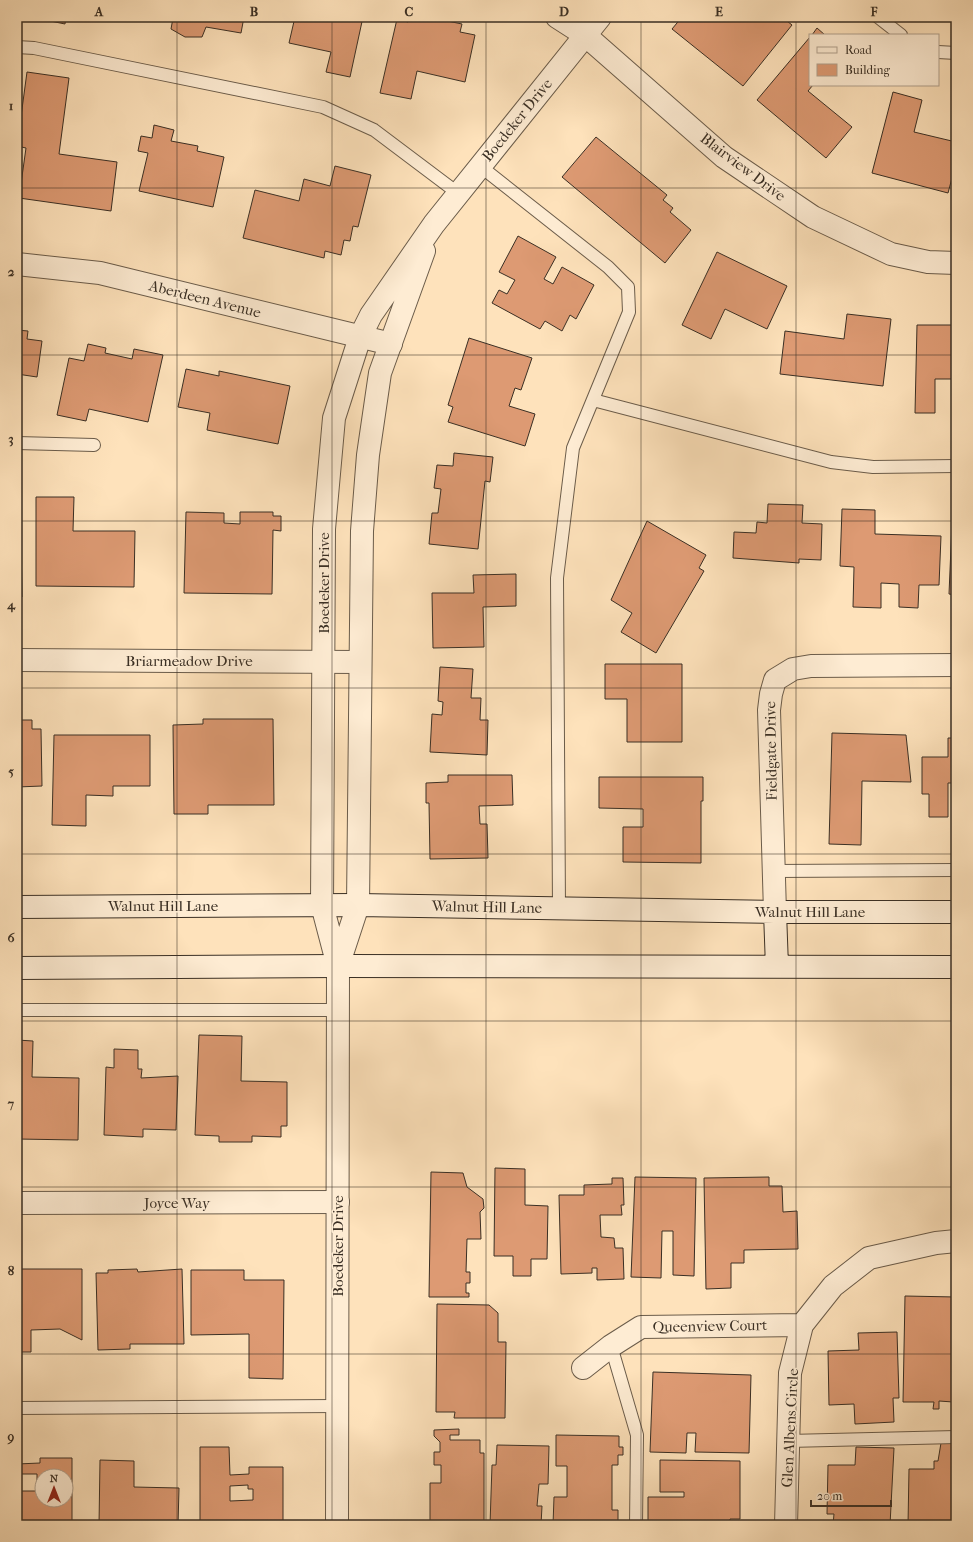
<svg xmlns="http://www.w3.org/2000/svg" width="973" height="1542" viewBox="0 0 973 1542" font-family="'IM FELL French Canon',serif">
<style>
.building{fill:#dd9a73;stroke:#3a2f24;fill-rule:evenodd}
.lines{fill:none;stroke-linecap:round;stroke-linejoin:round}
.service-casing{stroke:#6b5c4a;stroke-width:14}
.minor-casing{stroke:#6b5c4a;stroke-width:24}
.tertiary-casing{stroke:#6b5c4a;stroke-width:24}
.secondary-casing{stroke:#3a2f24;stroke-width:24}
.service{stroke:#feecd3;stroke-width:12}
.minor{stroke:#feecd3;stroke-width:22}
.tertiary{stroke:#feecd3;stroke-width:22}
.secondary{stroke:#feecd3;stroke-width:22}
.grid{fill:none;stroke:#3a2f24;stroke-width:1;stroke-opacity:0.55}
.labels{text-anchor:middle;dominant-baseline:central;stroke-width:3;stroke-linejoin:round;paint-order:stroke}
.street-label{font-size:15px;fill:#3a2f24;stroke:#feecd3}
.neatline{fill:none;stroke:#3a2f24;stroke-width:1.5}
.grid-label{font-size:13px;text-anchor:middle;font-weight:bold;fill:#3a2f24}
</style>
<rect width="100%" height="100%" fill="#fee2bb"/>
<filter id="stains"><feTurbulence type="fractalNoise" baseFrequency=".005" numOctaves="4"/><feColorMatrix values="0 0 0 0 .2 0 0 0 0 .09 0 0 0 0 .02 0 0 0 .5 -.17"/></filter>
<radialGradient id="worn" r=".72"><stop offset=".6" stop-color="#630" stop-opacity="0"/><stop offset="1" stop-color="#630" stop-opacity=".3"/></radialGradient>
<path class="building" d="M31 17H66L65 24Z
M169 17H244L241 33 206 27 202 37H185L171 29 173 18Z
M295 17H363L350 77 326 72 331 52 289 43Z
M409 17H428L462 24 460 32 475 35 465 82 417 71 411 99 380 93 397 19 408 22Z
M682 17H782L792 25 743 86 672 29Z
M817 28 825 35H812Z
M810 37V85H813L808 91 852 127 826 158 757 100Z
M27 72 69 78 59 154 117 162 111 211 19 198 26 148 17 146Z
M893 92 922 100 914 132 956 142V163L948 193 872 173Z
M154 125 174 130 171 141 198 146 197 151 224 157 213 207 139 191 148 153 138 151 141 136 152 138Z
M596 137 667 195 663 200 673 208 670 212 691 230 665 263 562 177Z
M335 166 371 175 358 227 353 226 350 241 344 240 341 255 325 251 324 258 243 238 255 190 299 201 304 179 330 186Z
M518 236 556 257 544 279 553 284 562 267 594 285 576 319 570 315 562 331 545 321 540 329 492 303 499 290 507 294 515 280 499 272Z
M717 252 787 286 767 329 725 309 711 339 682 325Z
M847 314 891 319 883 386 780 374 785 331 844 339Z
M917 325H956V379H935V413H915Z
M17 330 28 331 27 339 42 341 37 377 17 374Z
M469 338 532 358 521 390 515 388 509 406 535 414 525 446 448 422 453 407 448 405Z
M88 344 106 348 105 353 132 359 134 349 163 355 148 422 89 409 86 421 57 415 69 358 84 361Z
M186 369 219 376V371L290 386 278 444 207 430 210 413 178 407Z
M454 453 493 457 490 482 485 481 478 549 429 544 432 513H438L441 489 434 488 437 465 453 466Z
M36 497H74L73 531H135L134 587 36 586Z
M768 504 803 505 802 523 822 524 821 560 799 559V563L733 558 734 532 756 533 757 522 767 523Z
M842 509 875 510V534L941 536 939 585H919L918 608 899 607V584L881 583V608L853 607 854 567 840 566Z
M186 512 224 513V523L240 524V512H273V516H281V531L273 530 272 594 184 593Z
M647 521 706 555 699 568 704 571 656 653 621 632 632 613 611 600Z
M952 523H956V595L949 594Z
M17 539H21L22 597H17Z
M516 574V606L483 607 484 647 433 648 432 593H474L473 575Z
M605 664H682V742H627V699H605Z
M440 667 473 669 471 698H481L480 720H488L487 755 430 752 432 714 442 715 443 702 438 701Z
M203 719H273L274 805H208V814H174L173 725 203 724Z
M17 720H32V729H41L42 786 17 787Z
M832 733 906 735 911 782 862 781 861 845 829 844Z
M54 735H150V786H113V796L86 795V826L52 825Z
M948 738H956V783H948V817H929V794H922V757H948Z
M448 775H512L513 805 479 806 480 824H487L488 858 430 859 429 803H426V783L448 782Z
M599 777H703V801H701V863L623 862V827H643V809L599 808Z
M199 1035 242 1036 241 1081 287 1082V1126H281V1137L252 1136V1142H219V1136L195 1135Z
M17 1040 33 1041 32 1077 79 1078 78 1140 17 1139Z
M114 1049 138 1050V1069H142L141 1078 178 1076 176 1130 143 1129V1137L104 1135 106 1067 114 1068Z
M495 1168 525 1169V1205L548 1206 547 1259H531V1276H513V1256H494Z
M431 1172 463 1173 467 1187 483 1199 484 1208 480 1212 481 1239H467L466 1272H470V1283H466V1293H469V1297H429Z
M635 1177 696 1178 694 1276 673 1275V1231H662L661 1278 631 1277Z
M769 1177V1186H782L783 1212 797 1211 798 1249 744 1250V1263H731V1288L706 1289 704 1178Z
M612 1178H623L624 1205H621L622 1215H600L601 1237 614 1238 615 1248H623L624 1279 597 1280V1268H592V1273L561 1274 559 1195H584V1185L612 1184Z
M17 1269H82V1340L60 1329 31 1330V1352H17Z
M137 1269 138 1272 182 1269 184 1344H130V1349L98 1350 96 1273H108V1270Z
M191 1270H244V1280H284L283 1379 249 1378V1334L191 1335Z
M905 1296 956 1297V1387H954L953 1402 939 1401V1409H933L934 1402H903Z
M437 1304 489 1305 498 1313V1342H506L505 1418H454L455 1412H436Z
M897 1332 899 1398H893L894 1422 855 1424 854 1404 829 1405 828 1351 859 1350 858 1333Z
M653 1372 751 1375 749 1453 695 1452 696 1433H687L686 1453 650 1452Z
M459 1429V1435H450V1440H480V1453H484V1525H430V1483H441V1465H434V1452H440V1442L434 1436V1430Z
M556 1435 619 1436V1447H623V1455H618V1465H612V1510H618V1525H553L554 1497H567V1466H556Z
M941 1443H956V1519H954V1525H908L909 1469H934V1461H938Z
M497 1445 549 1446 548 1484H539L537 1506H542L541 1525H490L492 1465H496Z
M200 1447H229L230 1475 249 1474V1467H283V1524L200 1525ZM248 1485V1489H253V1500L230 1501V1486Z
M856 1447 894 1448 890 1525H833L834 1514H827L828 1465H855Z
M40 1458H72V1525H17V1491H37V1474H17V1464L40 1463ZM42 1476H66V1500H42Z
M100 1460 134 1461V1487L179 1488 178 1525H99Z
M660 1460 740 1461V1519H730V1523L648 1524V1497H684V1492H660Z"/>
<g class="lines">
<defs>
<path id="service" d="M878 17 901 35
M17 47 34 48 323 107 374 130 459 194
M938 52 956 53
M480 166 608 267 628 287 629 312 573 448 557 578 559 908
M593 400 831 462 873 467 956 466
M17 443 94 445
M774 871 956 870
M17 1010H338
M611 1346 637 1435 636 1525
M17 1408 338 1406
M788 1441 956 1437"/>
<path id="minor" d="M557 17 585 35 724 157 813 217 891 254 928 262 956 263
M17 264 100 273 391 344
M17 660 360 662
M775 912 769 710 771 694 775 680 793 669 811 666 956 665
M17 1203 338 1202
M583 1368 611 1346 641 1327 802 1325
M786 1525 790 1373 802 1325 833 1286 869 1258 936 1243 956 1241"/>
<path id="tertiary" d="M338 966 358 905 362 531 368 455 380 373 424 251
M337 1525 338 966 322 905 324 529 334 418 360 337 371 315 434 224 600 17"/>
<path id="secondary" d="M17 907 358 905 775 912H956
M775 912 777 967
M17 968 338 966 956 967"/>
</defs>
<use href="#service" class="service-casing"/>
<use href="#minor" class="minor-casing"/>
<use href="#tertiary" class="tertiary-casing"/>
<use href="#secondary" class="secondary-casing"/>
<use href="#service" class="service"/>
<use href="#minor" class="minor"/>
<use href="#tertiary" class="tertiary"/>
<use href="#secondary" class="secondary"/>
</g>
<path class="grid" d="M177 17V1525M332 17V1525M486 17V1525M641 17V1525M796 17V1525M17 188H956M17 355H956M17 521H956M17 688H956M17 854H956M17 1021H956M17 1187H956M17 1354H956"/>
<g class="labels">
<g class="street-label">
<text transform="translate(517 120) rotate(-51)">Boedeker Drive</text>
<text transform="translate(743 167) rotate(37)">Blairview Drive</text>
<text transform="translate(205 299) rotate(14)">Aberdeen Avenue</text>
<text transform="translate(324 583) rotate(-90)">Boedeker Drive</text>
<text x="189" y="661">Briarmeadow Drive</text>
<text transform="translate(771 751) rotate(-91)">Fieldgate Drive</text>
<text x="163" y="906">Walnut Hill Lane</text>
<text transform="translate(487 907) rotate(1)">Walnut Hill Lane</text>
<text x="810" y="912">Walnut Hill Lane</text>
<text x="177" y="1203">Joyce Way</text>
<text transform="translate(338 1246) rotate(-90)">Boedeker Drive</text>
<text transform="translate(710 1326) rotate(-1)">Queenview Court</text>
<text transform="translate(790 1428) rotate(-87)">Glen Albens Circle</text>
</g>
</g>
<rect width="973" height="1542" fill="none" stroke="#fee2bb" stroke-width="44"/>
<rect x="809" y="34" width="130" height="52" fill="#feecd3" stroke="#b0a08d"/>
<rect x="817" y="47" width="20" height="6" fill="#feecd3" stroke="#b0a08d"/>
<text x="845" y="54" font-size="12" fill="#3a2f24">Road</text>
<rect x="817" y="64" width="20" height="12" fill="#dd9a73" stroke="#b0a08d"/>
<text x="845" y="74" font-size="12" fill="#3a2f24">Building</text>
<g transform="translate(54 1488)"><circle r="19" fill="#feecd3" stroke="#b0a08d"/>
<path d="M0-3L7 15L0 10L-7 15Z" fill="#8f2418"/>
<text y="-6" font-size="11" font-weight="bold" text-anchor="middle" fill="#3a2f24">N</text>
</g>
<path d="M811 1500v6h80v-6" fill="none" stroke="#3a2f24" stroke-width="2"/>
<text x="817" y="1500" font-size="12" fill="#3a2f24" stroke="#feecd3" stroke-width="3" paint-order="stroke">20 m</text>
<rect x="22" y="22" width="929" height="1498" class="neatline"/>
<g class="grid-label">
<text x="99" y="16">A</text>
<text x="254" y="16">B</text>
<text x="409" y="16">C</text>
<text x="564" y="16">D</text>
<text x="719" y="16">E</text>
<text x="874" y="16">F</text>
<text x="11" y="110">1</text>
<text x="11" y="276">2</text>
<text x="11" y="443">3</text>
<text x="11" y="609">4</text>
<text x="11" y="776">5</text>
<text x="11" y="942">6</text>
<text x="11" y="1108">7</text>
<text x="11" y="1275">8</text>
<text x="11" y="1441">9</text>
</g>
<rect width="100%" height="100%" filter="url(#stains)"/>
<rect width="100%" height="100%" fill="url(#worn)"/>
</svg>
